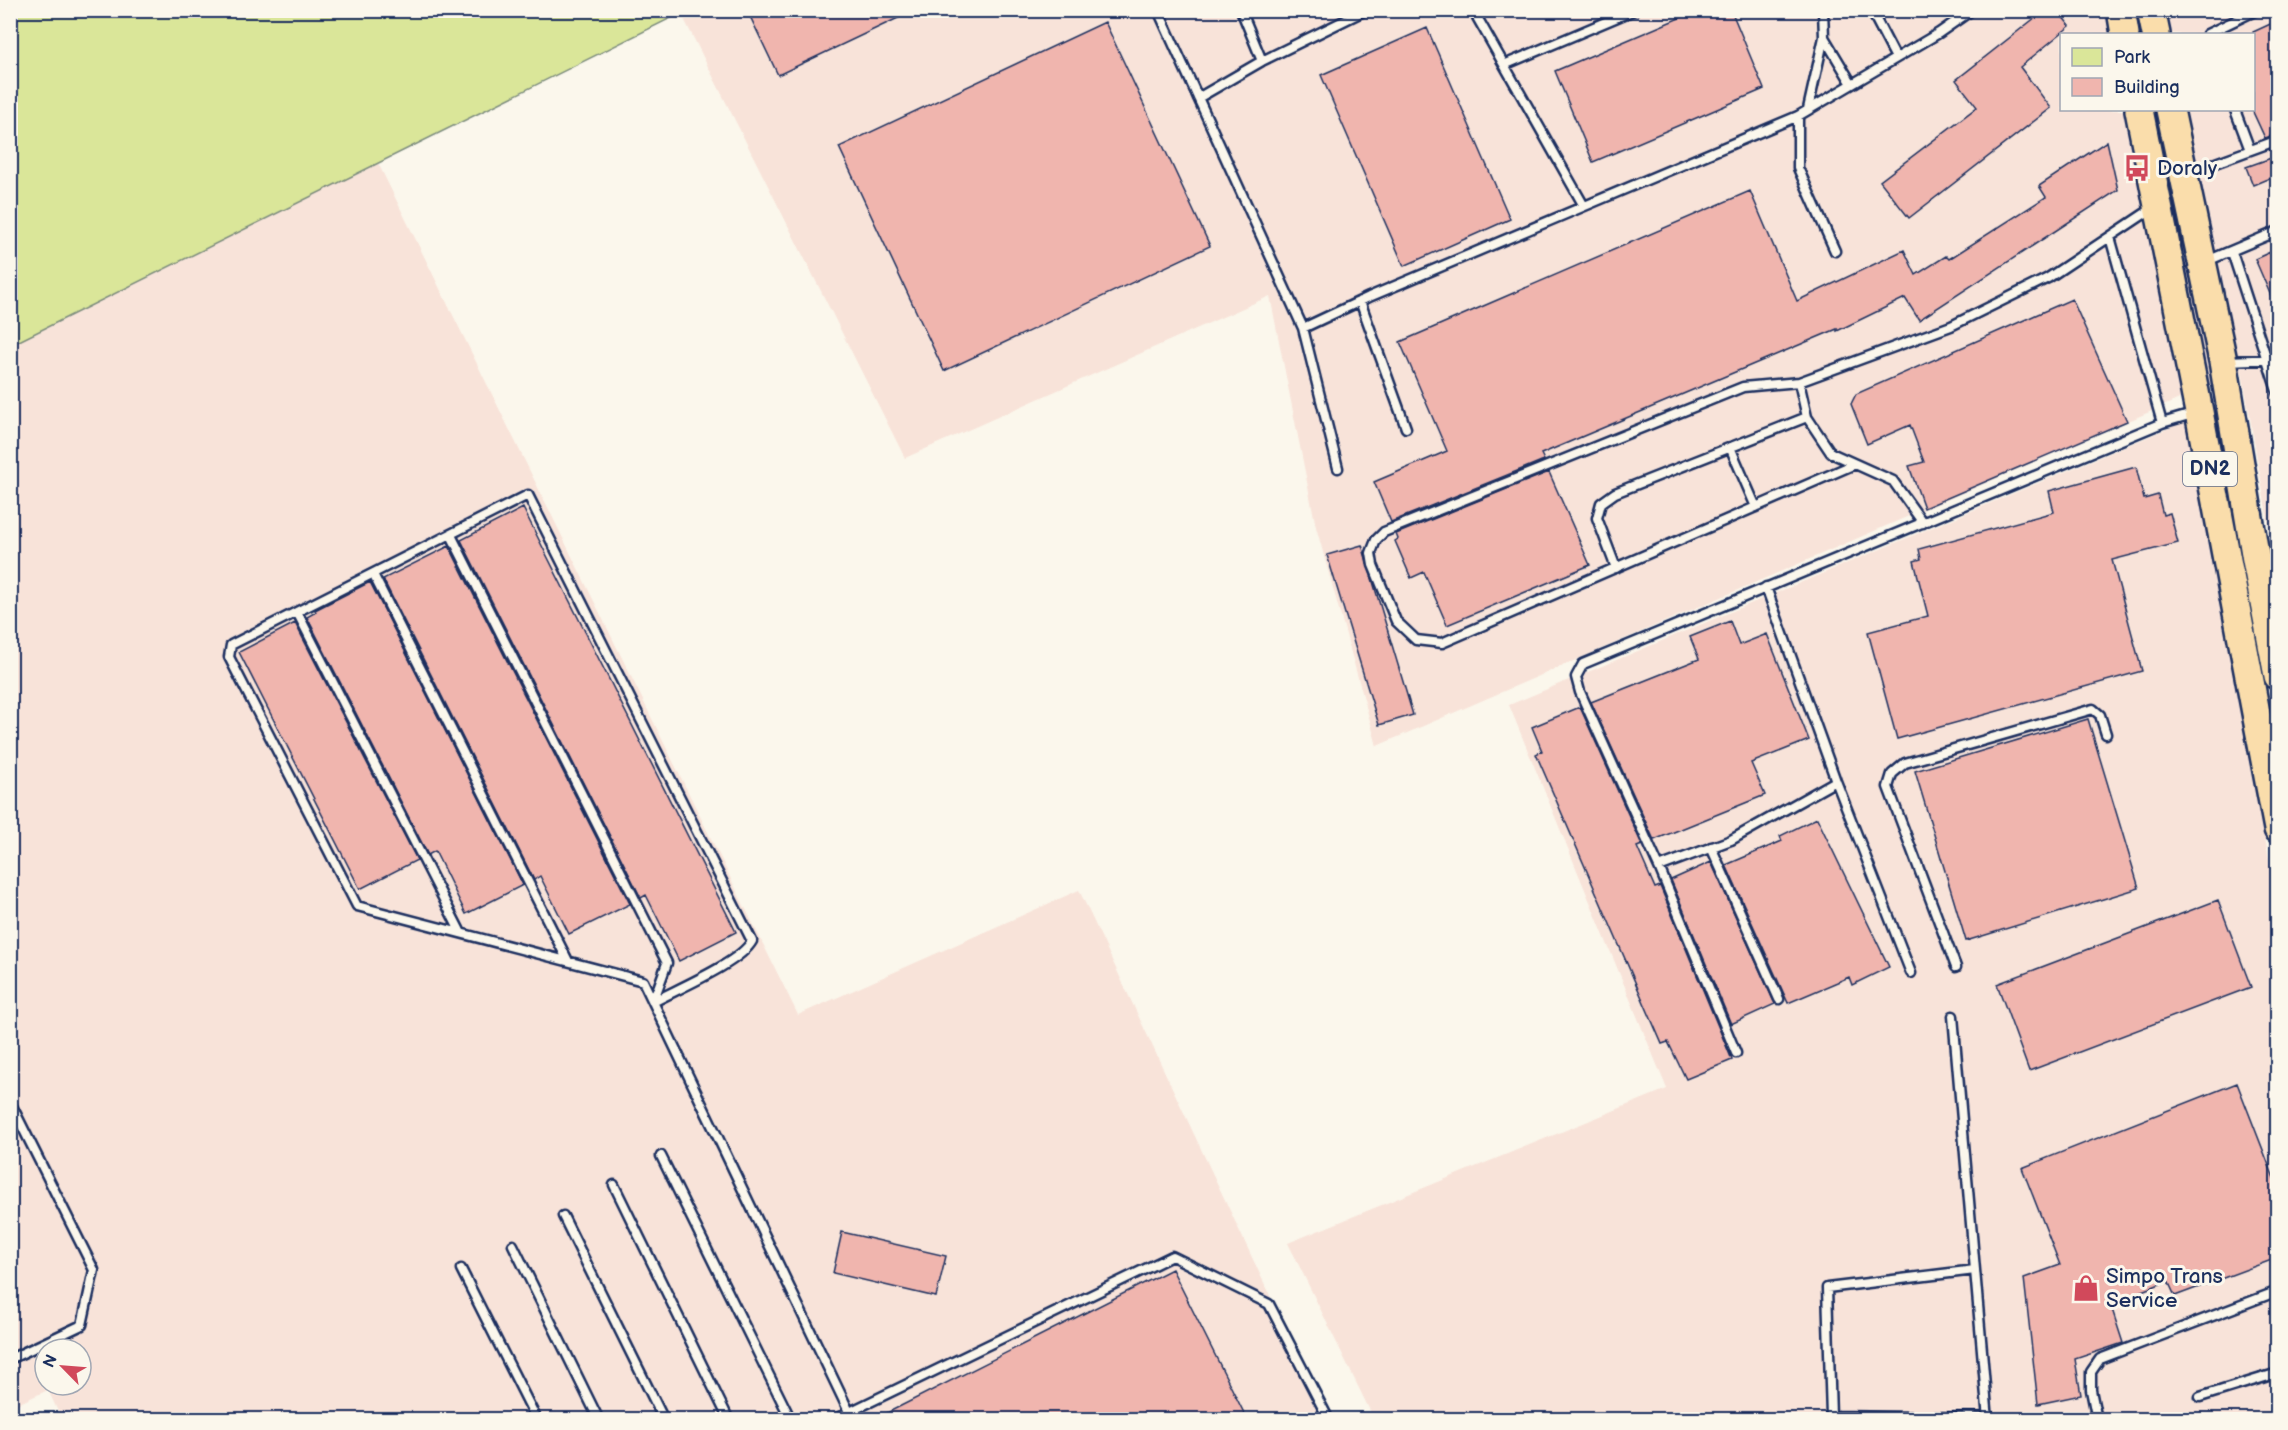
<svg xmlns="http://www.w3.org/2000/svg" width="2288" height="1430" viewBox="0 0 2288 1430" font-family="'Balsamiq Sans',sans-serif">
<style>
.built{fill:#f8e3d9;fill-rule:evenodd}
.green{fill:#dae699;stroke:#7a8a7c;stroke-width:1.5}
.building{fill:#f0b5ae;stroke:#1b2f5e;stroke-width:1.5}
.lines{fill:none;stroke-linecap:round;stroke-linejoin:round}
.service-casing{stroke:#1b2f5e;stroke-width:13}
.trunk-casing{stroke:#1b2f5e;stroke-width:32}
.service{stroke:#fbf7ec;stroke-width:8}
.trunk{stroke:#faddab;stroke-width:27}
.labels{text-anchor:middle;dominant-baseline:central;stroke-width:6;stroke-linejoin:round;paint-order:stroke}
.shield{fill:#fbf7ec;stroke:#5e6b89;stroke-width:1.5}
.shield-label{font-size:20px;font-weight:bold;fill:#1b2f5e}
.poi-label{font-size:21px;fill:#1b2f5e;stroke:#fbf7ec;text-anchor:start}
</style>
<rect width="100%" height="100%" fill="#fbf7ec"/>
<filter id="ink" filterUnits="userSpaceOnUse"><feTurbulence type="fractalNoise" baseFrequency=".0167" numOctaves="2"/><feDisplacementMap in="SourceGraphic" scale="12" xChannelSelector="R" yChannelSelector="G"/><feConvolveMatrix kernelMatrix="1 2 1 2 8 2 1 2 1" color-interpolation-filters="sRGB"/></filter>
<g filter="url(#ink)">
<path class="built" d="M680 11H2277V572L2242 372 1377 746 1316 527 1270 296 905 458ZM2062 34H2254V110H2062Z
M378 163 798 1015 1079 890 1274 1304 1332 1419 62 1420 48 1390 11 1407V345ZM45 1349H81V1385H45Z
M2188 420 2277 903V1419H1374L1288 1243 1667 1089 1509 705Z"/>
<path class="green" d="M669 10 673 17 11 345V11Z"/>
<path class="building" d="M747 10H915L778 75Z
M1698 10H1731L1764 89 1593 162 1555 71Z
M2045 10H2057L2070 26 2020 67 2051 108 1909 218 1880 181 1977 107 1956 80Z
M2277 21V134L2265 138 2253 112V32Z
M1105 22 1210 246 944 371 839 147Z
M1427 28 1510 219 1404 266 1321 75Z
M2107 141 2118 190 1919 320 1905 298 1837 331V329L1541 454 1544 460 1391 522 1374 482 1447 451 1400 342 1750 191 1797 301 1904 250 1916 275 1946 256 1949 259 2046 197 2039 186Z
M2277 147V175L2253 185 2246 167 2274 157 2270 150Z
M2277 249V310L2255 259Z
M2072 299 2127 421 1924 508 1909 466 1924 462 1910 425 1867 444 1851 404 1856 394Z
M2136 467 2144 499 2158 495 2163 515 2170 513 2178 543 2112 560 2142 671 1897 739 1868 632 1928 616 1914 561 1921 559 1919 549 2054 512 2049 491Z
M1549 472 1590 565 1447 625 1424 572 1411 578 1395 541 1398 539 1396 534Z
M523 508 736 932 679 961 646 895 641 898 461 540Z
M1362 545 1413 715 1379 725 1327 555Z
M449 546 630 904 569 934 540 876 534 880 383 579Z
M370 582 523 885 466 914 435 851 428 855 307 617 316 612 315 610Z
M1730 621 1739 645 1767 634 1809 740 1751 763 1765 795 1654 840 1591 702 1699 659 1690 637Z
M295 623 417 860 360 889 239 652Z
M1580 707 1642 845 1637 847 1655 888 1660 886 1732 1060 1686 1079 1668 1042 1662 1044 1536 754 1542 751 1532 727Z
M2088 719 2139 888 1966 941 1915 771Z
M1817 818 1889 967 1852 985 1849 977 1788 1003 1726 865 1782 841 1780 836Z
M1711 862 1775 1004 1731 1024 1671 880Z
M2218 900 2251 987 2029 1071 1997 984Z
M2237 1083 2277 1186V1258L2175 1296 2168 1281 2110 1303 2123 1343 2075 1359 2081 1395 2038 1404 2024 1278 2060 1265 2022 1168Z
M842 1232 946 1256 936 1297 833 1273Z
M1172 1269 1247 1419H875Z"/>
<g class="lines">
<defs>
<path id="service" d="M1158 10 1303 328 1338 468
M1241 10 1262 61
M1473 10 1584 206
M1871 10 1896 58
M2207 34 2257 10
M1824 37 1852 84
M1504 65 1634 10
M1198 98 1262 61 1366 10
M1808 109 1824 37 1823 10
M2235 110 2250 150
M1798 116V168L1835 251
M2188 173 2278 140
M2110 237 2162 423
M2232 252 2278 394
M2207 261 2278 231
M1360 301 1406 428
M1303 328 1369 297 1798 116 1939 33 1972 10
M2227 361 2278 359
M1799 382 1807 417 1831 453 1893 481 1923 523
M1730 447 1756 507
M1855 464 1442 643 1416 640 1396 621 1373 565 1371 553 1376 540 1384 532 1743 387 1799 382 1951 326 2048 278 2153 208
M451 535 667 963 653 1002
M2261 562 2278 568
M1616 568 1597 518 1601 503 1615 493 1807 417
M373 574 568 961
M1766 587 1836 781 1911 973
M297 612 461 933
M1711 847 1779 999
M1659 867 1731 840 1836 781
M1956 967 1888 787 1892 774 1905 763 2093 709 2100 715 2106 734
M653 1002C677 989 740 963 752 941L528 495 231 645 229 657 357 906 643 981 853 1420
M1953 1016 1988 1420
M1736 1053 1659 867 1580 692 1576 677 1583 664 2162 423 2196 413
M10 1102 94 1270 82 1325 10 1359
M661 1156 791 1420
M614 1185 729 1420
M563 1216 664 1420
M513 1245 599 1420
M461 1269 537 1420
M1975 1270 1827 1288 1831 1416 1988 1418
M2200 1397 2278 1373
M833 1420 1172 1256 1269 1304 1329 1420
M2097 1420 2091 1390V1372L2100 1359 2278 1291"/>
<path id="trunk" d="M2121 10 2125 34
M2151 10 2156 34
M2139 110 2199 412 2278 829
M2170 110 2223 361 2256 560 2278 676"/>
</defs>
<use href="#service" class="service-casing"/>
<use href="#trunk" class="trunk-casing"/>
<use href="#service" class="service"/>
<use href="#trunk" class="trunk"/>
</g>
</g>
<defs>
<symbol id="bus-bare" viewBox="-9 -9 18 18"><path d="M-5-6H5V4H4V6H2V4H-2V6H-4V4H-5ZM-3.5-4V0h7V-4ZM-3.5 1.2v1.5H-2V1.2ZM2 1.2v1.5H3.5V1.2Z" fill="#d1495b" stroke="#fbf7ec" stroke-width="2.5" paint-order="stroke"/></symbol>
<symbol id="shop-bare" viewBox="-9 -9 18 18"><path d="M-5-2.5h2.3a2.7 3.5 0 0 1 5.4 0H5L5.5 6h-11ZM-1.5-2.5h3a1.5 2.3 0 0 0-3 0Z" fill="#d1495b" stroke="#fbf7ec" stroke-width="2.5" paint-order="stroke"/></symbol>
</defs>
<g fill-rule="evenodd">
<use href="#bus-bare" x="2118" y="149" width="38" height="38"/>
<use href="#shop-bare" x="2067" y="1269" width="38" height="38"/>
</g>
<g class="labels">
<rect class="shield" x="2183" y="452" width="54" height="34" rx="4.5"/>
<g class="shield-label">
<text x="2210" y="469">DN2</text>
</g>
<g class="poi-label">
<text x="2157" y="168">Doraly</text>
<text x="2106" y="1276">Simpo Trans<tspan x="2106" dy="24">Service</tspan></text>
</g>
</g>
<rect width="2288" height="1430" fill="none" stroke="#fbf7ec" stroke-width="36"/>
<rect x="18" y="18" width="2252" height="1394" fill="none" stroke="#1b2f5e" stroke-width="2" filter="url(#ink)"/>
<rect x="2060" y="33" width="195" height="78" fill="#fbf7ec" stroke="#a1a7b3" stroke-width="1.5"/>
<rect x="2072" y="48" width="30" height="18" fill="#dae699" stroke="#a1a7b3" stroke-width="1.5"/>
<text x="2114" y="63" font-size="18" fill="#1b2f5e">Park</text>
<rect x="2072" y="78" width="30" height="18" fill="#f0b5ae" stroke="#a1a7b3" stroke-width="1.5"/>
<text x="2114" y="93" font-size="18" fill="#1b2f5e">Building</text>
<g transform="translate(63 1367) rotate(295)"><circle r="28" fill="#fbf7ec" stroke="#a1a7b3" stroke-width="1.5"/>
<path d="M0-4.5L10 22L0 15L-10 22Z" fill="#d1495b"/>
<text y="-9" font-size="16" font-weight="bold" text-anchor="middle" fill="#1b2f5e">N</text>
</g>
</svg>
